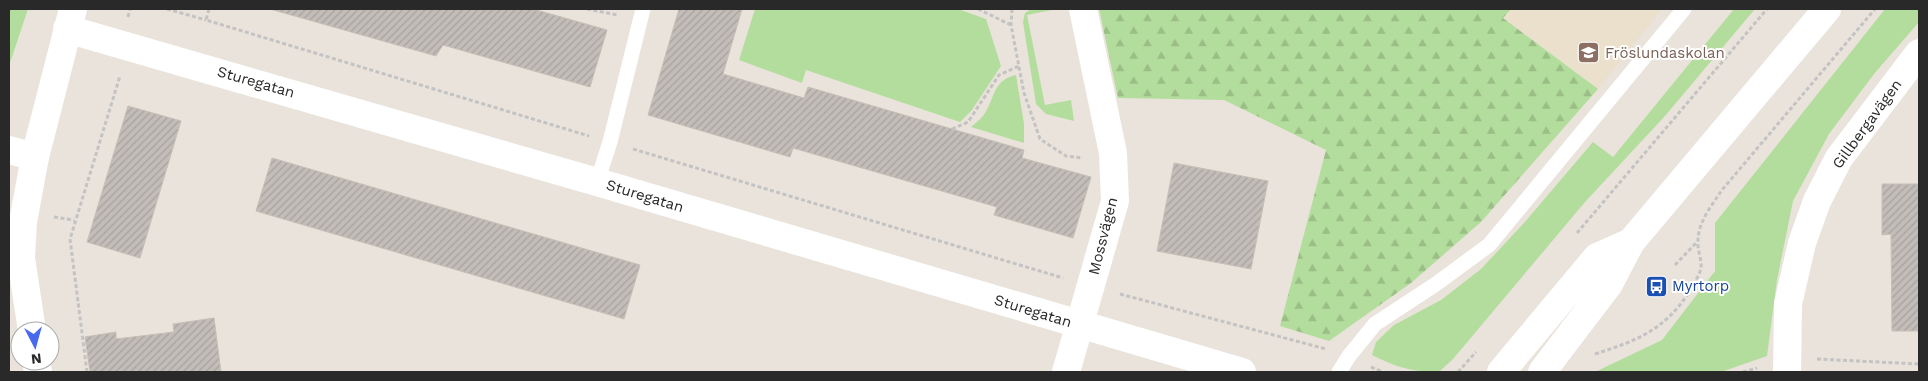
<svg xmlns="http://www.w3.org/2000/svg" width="1928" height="381" viewBox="0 0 1928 381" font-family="'Work Sans',sans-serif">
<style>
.education{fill:#ebe0cc}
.grass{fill:#b3dd9c}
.forest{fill:url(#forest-firs)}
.building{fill:url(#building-hatch);stroke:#c5bfb5}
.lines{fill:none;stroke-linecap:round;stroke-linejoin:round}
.path{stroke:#c3c3c3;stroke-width:3;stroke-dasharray:4 2.5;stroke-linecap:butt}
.service{stroke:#fff;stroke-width:15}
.minor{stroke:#fff;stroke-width:28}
.tertiary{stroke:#fff;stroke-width:28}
.labels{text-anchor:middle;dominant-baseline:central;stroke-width:4;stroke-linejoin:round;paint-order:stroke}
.education-label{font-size:15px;fill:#785e54;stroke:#fff;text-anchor:start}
.street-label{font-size:15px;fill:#292929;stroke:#fff}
.transit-label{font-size:15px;fill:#164399;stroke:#fff;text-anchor:start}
</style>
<defs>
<pattern id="forest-firs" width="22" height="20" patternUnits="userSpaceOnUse" patternTransform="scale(1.25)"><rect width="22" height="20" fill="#b3dd9c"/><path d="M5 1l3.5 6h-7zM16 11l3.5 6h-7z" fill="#9abe86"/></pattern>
<pattern id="building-hatch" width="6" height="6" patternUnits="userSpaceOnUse" patternTransform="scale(1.25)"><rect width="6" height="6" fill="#c2bdb8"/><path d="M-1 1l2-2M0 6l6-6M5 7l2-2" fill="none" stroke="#a7a29e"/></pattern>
</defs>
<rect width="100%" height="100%" fill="#eae3db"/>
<path class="education" d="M1511 9H1662L1598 89 1503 17Z"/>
<path class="grass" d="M9 9H28L9 66Z
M755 9H958L986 19 1001 66 972 110 960 122 806 70 802 83 739 60Z
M1031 9 1052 10 1027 15 1045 105 1071 100 1074 121 1046 114 1036 104 1023 22 1025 13Z
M1734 9H1755L1665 116 1585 202 1453 359 1439 372C1412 372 1396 367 1372 355L1376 342 1394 325 1441 300 1481 269 1524 223 1593 142 1613 157Z
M1885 9H1919V22L1874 74 1829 134 1793 201 1777 280 1767 356 1721 372H1595L1662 340 1715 271V223Z
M1016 75 1024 124V143L971 127C975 123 980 120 983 116 995 100 992 80 1016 75Z"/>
<path class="forest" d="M1099 9H1511L1503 18 1598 89 1481 222 1411 283 1329 341 1280 326 1326 150 1224 100 1118 98Z"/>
<path class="building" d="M270 9H533L607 30 590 87 443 45 436 56Z
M679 9H742L723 74 804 98 808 87 1024 150 1022 158 1091 177 1073 238 994 215 997 207 793 148 790 157 648 115Z
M128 106 181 121 140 258 87 242Z
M272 158 640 265 624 319 256 211Z
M1174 163 1268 181 1251 269 1157 251Z
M1882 184H1919V331H1892L1891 234 1882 235Z
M214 318 221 372H90L85 337 116 332V339L174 332 173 324Z"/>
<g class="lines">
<path class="path" d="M167 9 206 20
M209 9 206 20 589 136
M587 9 618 15
M978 9 1011 25
M1012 9 1011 25 1024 93 1040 139 1066 156 1083 158
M128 17 130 9
M952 129 968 122 999 75 1019 66
M633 149 1063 278
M54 217 74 220
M1577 233 1767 9
M1675 265 1697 242
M1120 294 1326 349
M1595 354C1636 341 1665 330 1689 292 1693 284 1699 277 1701 268 1702 259 1697 250 1698 241 1698 222 1712 205 1722 190L1875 9
M1817 359 1919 364
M1371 367 1383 372
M87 372 70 239 120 76
M1458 372 1476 352
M1743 372 1757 368"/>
<path class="service" d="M597 182 610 142 643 9
M1339 372 1349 356 1375 324 1436 284 1489 245 1684 9"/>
<path class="minor" d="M67 29 597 182 1242 372
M9 150 35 157
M1066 372 1115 201 1113 153 1083 9
M1787 372 1788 304 1802 243 1817 201 1839 158 1919 53"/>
<path class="tertiary" d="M32 331 21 258 23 222 35 157 73 9
M36 361 38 372
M1501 372 1597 257 1631 242
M1542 372 1609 284 1631 242 1827 9"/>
</g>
<defs>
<symbol id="school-square" viewBox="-11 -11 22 22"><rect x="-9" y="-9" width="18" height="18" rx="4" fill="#8d6e63" stroke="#fff"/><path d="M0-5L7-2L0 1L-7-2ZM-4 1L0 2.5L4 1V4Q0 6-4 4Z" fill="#fff"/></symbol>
<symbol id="bus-square" viewBox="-11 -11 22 22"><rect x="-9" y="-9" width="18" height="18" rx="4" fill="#1a4fb4" stroke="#fff"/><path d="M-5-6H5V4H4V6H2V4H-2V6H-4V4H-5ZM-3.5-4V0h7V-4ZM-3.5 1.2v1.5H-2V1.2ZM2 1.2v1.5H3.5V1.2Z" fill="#fff"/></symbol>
</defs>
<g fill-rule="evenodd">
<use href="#school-square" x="1576" y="40" width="25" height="25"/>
<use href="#bus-square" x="1644" y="274" width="25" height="25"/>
</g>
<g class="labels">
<g class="education-label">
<text x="1605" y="53">Fröslundaskolan</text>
</g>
<g class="street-label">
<text transform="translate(256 82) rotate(16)">Sturegatan</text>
<text transform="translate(1867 124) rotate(-54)">Gillbergavägen</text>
<text transform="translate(645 196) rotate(17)">Sturegatan</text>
<text transform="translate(1103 236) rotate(-76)">Mossvägen</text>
<text transform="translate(1033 311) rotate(17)">Sturegatan</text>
</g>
<g class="transit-label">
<text x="1672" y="286">Myrtorp</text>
</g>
</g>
<rect width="1928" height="381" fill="none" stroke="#292929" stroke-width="20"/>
<g transform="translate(35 346) rotate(174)"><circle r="24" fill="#ffffff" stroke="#a9a9a9"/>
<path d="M0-4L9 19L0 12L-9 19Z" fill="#4769ec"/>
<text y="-8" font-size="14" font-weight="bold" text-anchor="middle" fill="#292929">N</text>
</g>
</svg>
